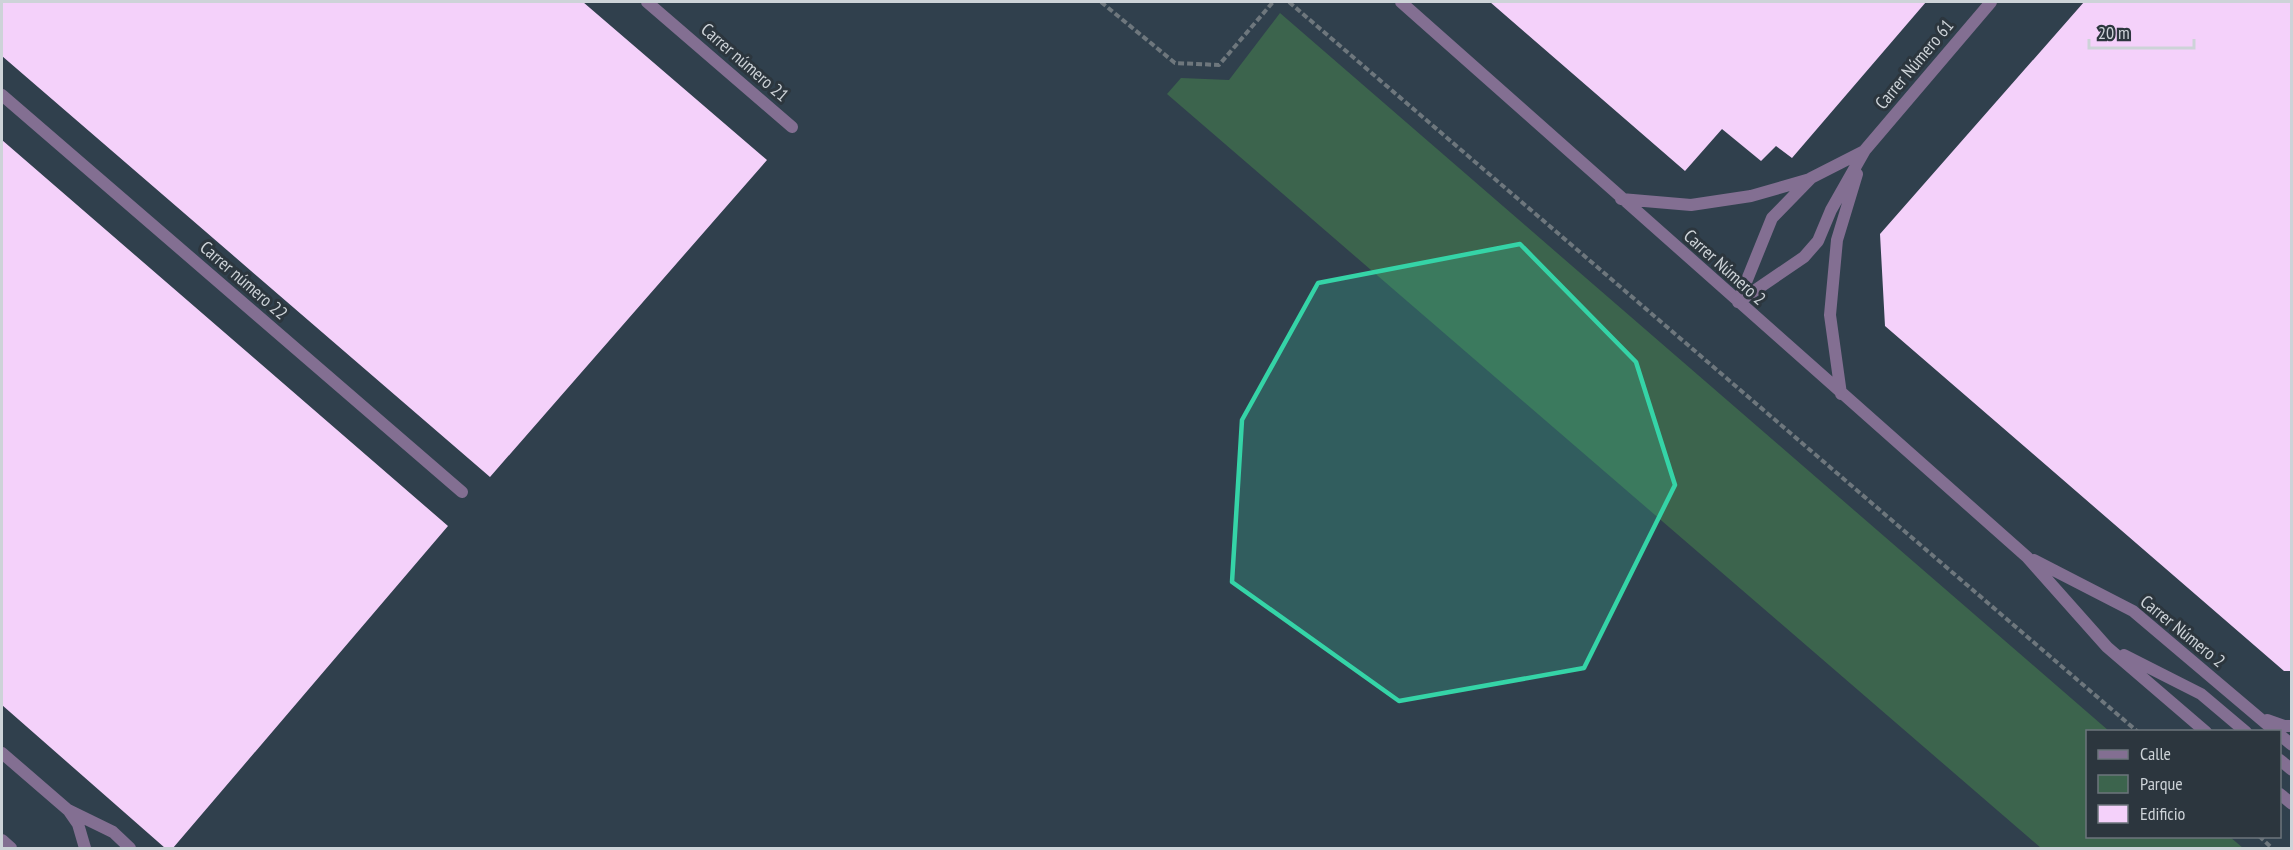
<svg xmlns="http://www.w3.org/2000/svg" width="2293" height="850" viewBox="0 0 2293 850" font-family="'PT Sans Narrow',sans-serif">
<style>
.built{fill:#30404d;fill-rule:evenodd}
.green{fill:#3c644d}
.building{fill:#f4d1fa}
.lines{fill:none;stroke-linecap:round;stroke-linejoin:round}
.path{stroke:#6e777d;stroke-width:4;stroke-dasharray:6 3;stroke-linecap:butt}
.service{stroke:#836f92;stroke-width:12}
.minor{stroke:#836f92;stroke-width:12}
.marked{fill:#35d4a7;fill-opacity:0.2;stroke:#35d4a7;stroke-width:4.5;stroke-linejoin:round}
.labels{text-anchor:middle;dominant-baseline:central;stroke-width:6;stroke-linejoin:round;paint-order:stroke}
.street-label{font-size:18px;fill:#cdd3d8;stroke:#2c363e}
</style>
<rect width="100%" height="100%" fill="#2c363e"/>
<path class="built" d="M2 2H2291V848H2ZM2088 732H2280V836H2088Z"/>
<path class="green" d="M1280 13 2109 731 2088 732V836L2230 837 2243 848H2041L1167 94 1181 78 1229 80Z"/>
<path class="building" d="M2 2H583L767 160 490 477 2 56Z
M1490 2H1926L1792 158 1776 146 1761 161 1722 129 1685 171Z
M2084 2H2292V671H2284L1885 326 1880 234Z
M2 140 448 526 173 848H165L2 705Z"/>
<g class="lines">
<path class="path" d="M1101 2 1175 63 1219 65 1273 2
M1289 2 2138 732
M2259 836 2272 848"/>
<path class="service" d="M647 2 792 127
M2 95 462 492
M2 753 68 810 113 832 130 848
M69 811 78 824 85 848
M2 840 11 848"/>
<path class="minor" d="M1401 2 2027 557 2107 647 2206 732
M1621 199 1691 205 1751 196 1810 179
M1738 302 1804 257 1818 241 1831 210 1865 150 1991 2
M1738 302 1772 218 1811 178 1864 151
M1841 394 1830 315 1837 240 1857 174
M2034 560 2133 611 2276 732
M2124 655 2201 694 2246 732
M2267 720 2284 726H2292
M2280 735 2292 745
M2280 760 2292 770
M2280 794 2292 804"/>
</g>
<path class="marked" d="M1520 244 1636 362 1675 485 1584 668 1399 701 1232 582 1242 420 1318 283Z"/>
<g class="labels">
<g class="street-label">
<text transform="translate(745 62) rotate(41)">Carrer número 21</text>
<text transform="translate(1914 64) rotate(-50)">Carrer Número 61</text>
<text transform="translate(1725 267) rotate(42)">Carrer Número 2</text>
<text transform="translate(244 280) rotate(41)">Carrer número 22</text>
<text transform="translate(2183 631) rotate(39)">Carrer Número 2</text>
</g>
</g>
<rect width="2293" height="850" fill="none" stroke="#cdd3d8" stroke-width="6"/>
<rect x="2086" y="730" width="195" height="108" fill="#2c363e" stroke="#6c757c" stroke-width="1.5"/>
<rect x="2098" y="750" width="30" height="9" fill="#836f92" stroke="#6c757c" stroke-width="1.5"/>
<text x="2140" y="760" font-size="18" fill="#cdd3d8">Calle</text>
<rect x="2098" y="775" width="30" height="18" fill="#3c644d" stroke="#6c757c" stroke-width="1.5"/>
<text x="2140" y="790" font-size="18" fill="#cdd3d8">Parque</text>
<rect x="2098" y="805" width="30" height="18" fill="#f4d1fa" stroke="#6c757c" stroke-width="1.5"/>
<text x="2140" y="820" font-size="18" fill="#cdd3d8">Edificio</text>
<path d="M2089 39v9h105v-9" fill="none" stroke="#cdd3d8" stroke-width="3"/>
<text x="2098" y="39" font-size="18" fill="#cdd3d8" stroke="#2c363e" stroke-width="4.5" paint-order="stroke">20 m</text>
</svg>
